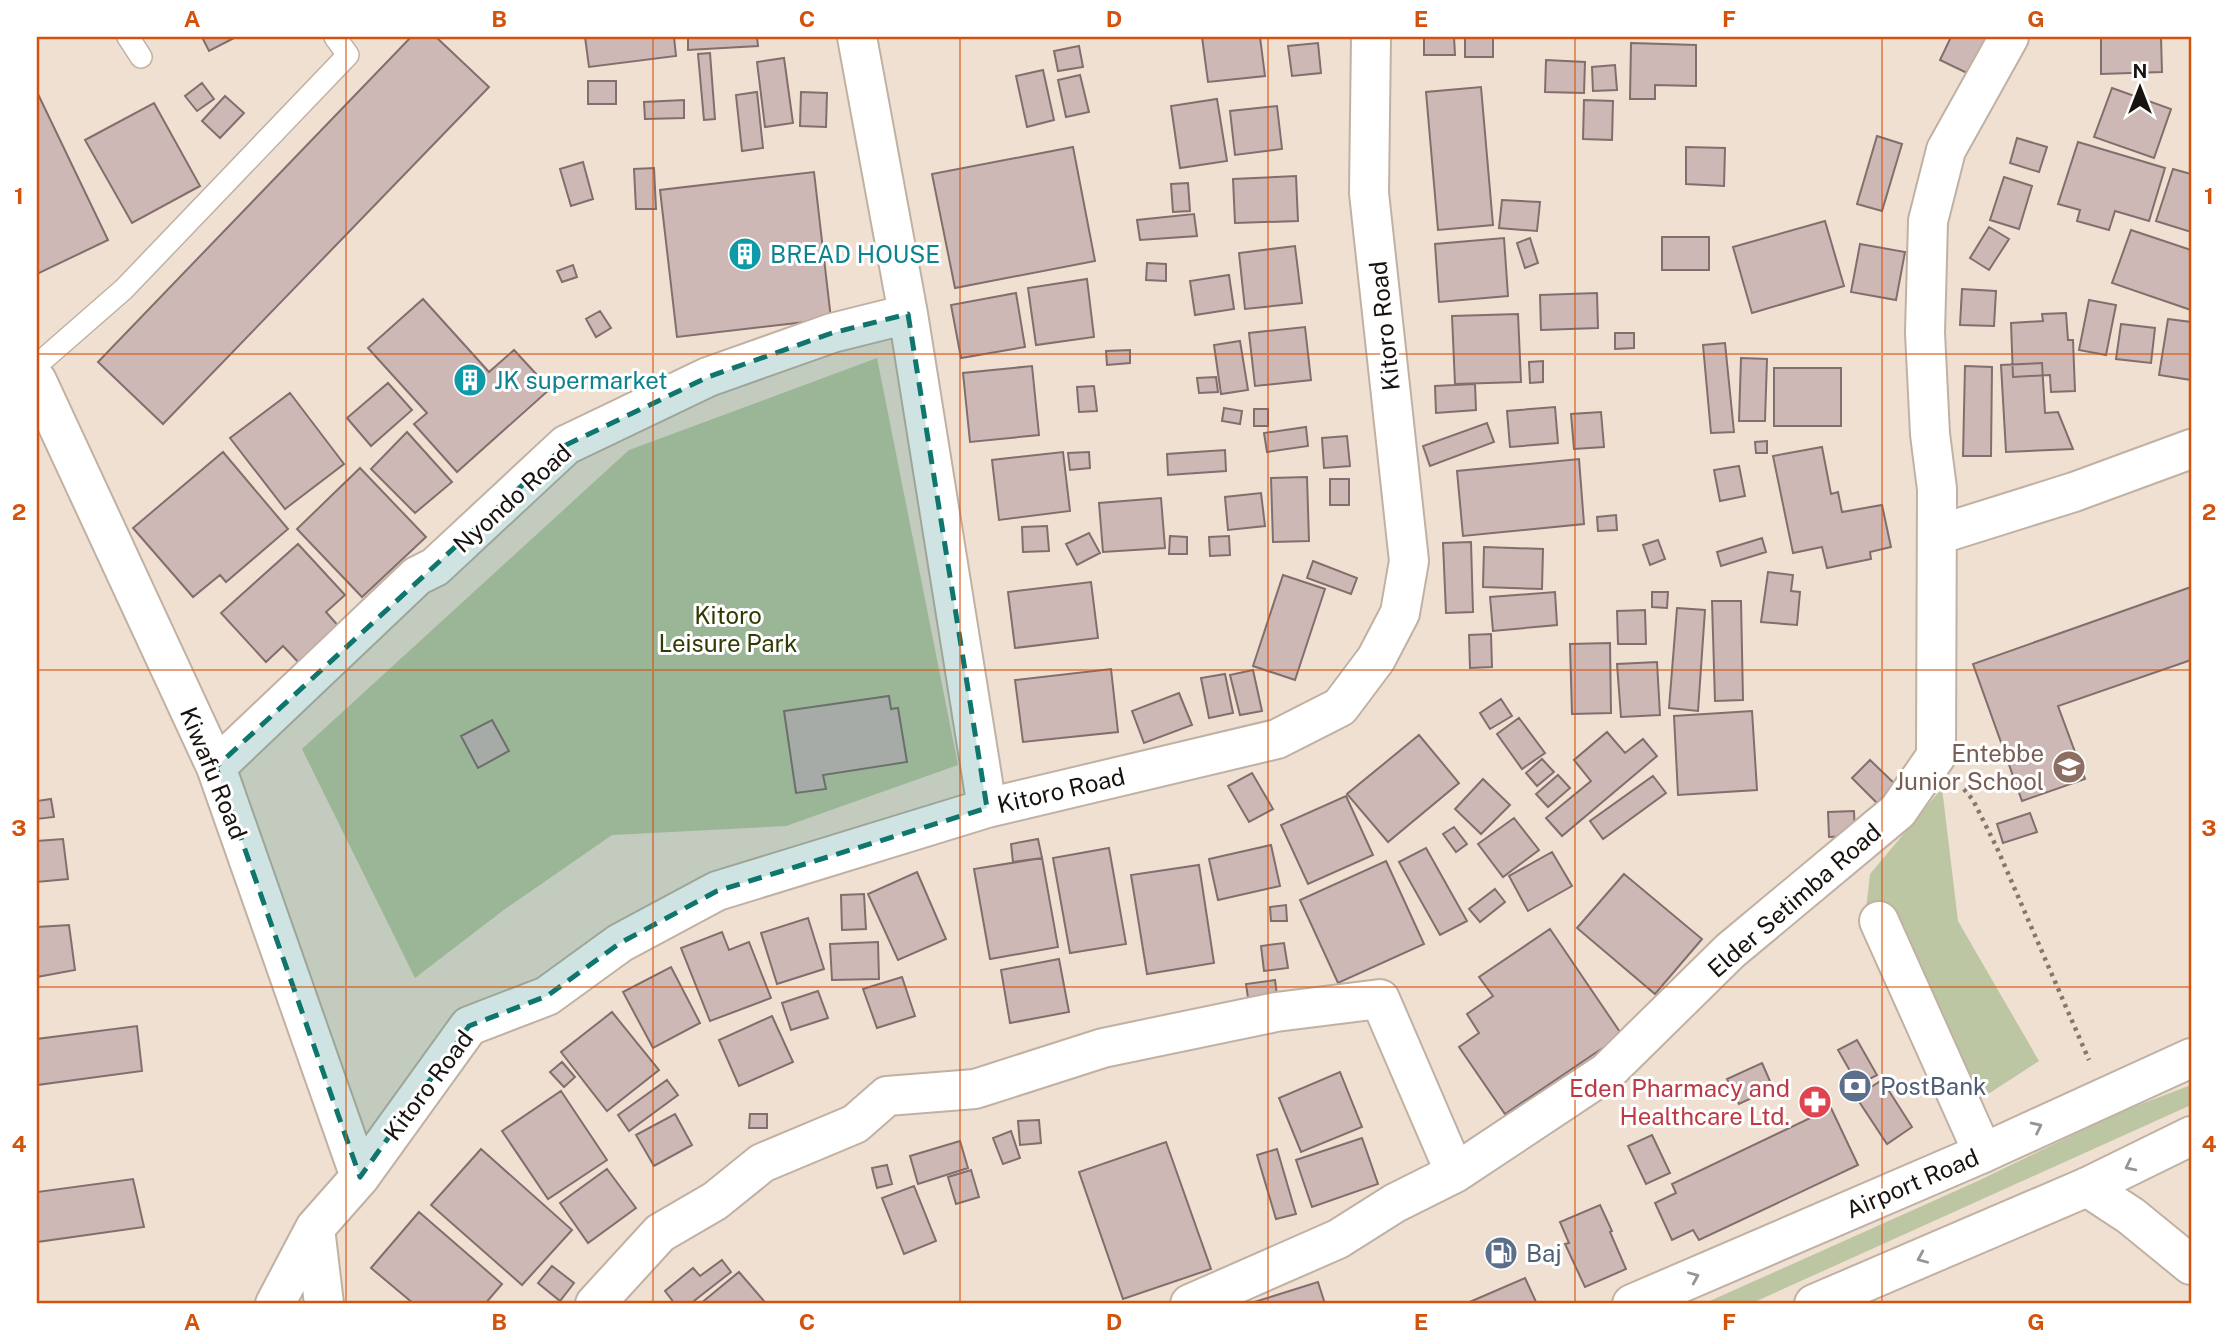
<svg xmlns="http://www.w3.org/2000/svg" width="2228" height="1341" viewBox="0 0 2228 1341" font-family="'Public Sans',sans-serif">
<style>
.green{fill:#bdc6a2}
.building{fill:#ceb8b6;stroke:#826e6c;stroke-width:2}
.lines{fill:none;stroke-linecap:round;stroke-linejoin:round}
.lane-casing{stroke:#c0b1a3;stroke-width:24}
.street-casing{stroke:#c0b1a3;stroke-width:42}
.highway-casing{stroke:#c0b1a3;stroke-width:42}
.path{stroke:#82786e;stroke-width:4.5;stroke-dasharray:3.5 5;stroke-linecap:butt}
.lane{stroke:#fff;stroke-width:21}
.street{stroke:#fff;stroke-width:38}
.highway{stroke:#fff;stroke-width:38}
.oneway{stroke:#979593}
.marked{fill:#0f766e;fill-opacity:0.2;stroke:#0f766e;stroke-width:5;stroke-dasharray:14 9;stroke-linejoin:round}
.grid{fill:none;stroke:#d3520c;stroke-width:2;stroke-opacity:0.55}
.labels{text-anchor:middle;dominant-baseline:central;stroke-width:6;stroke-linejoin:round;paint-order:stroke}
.culture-label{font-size:24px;fill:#0d838f;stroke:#fff;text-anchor:start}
.street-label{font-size:24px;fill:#18130e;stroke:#fff}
.park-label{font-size:24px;fill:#313a02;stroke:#fff}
.education-label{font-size:24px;fill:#785e54;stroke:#fff;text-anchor:end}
.service-label{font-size:24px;fill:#4e5e75;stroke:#fff;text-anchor:start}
.health-label{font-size:24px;fill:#be3a42;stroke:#fff;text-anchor:end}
.neatline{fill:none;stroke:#d3520c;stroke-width:2.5}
.grid-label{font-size:23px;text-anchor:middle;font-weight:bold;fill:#d3520c}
</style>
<rect width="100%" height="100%" fill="#efe0d1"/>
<path class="green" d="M877 358 958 765 786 826 612 835 505 909 415 978 302 749 629 450Z
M1942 788 1958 921 2039 1061 1971 1105 1865 918 1870 874Z
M2191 1085V1105L1750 1304H1703L1980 1180 2120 1112Z"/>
<path class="building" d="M202 37H236L209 51Z
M411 37H436L489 87 163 424 98 362Z
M585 37H674L676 56 589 67Z
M688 37H757L758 46 688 50Z
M1202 37H1260L1265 76 1208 82Z
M1424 37H1454L1455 55H1424Z
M1951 37H1989L1971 75 1940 60Z
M2101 37H2161L2162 72 2101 74Z
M1465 38H1493V57H1465Z
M1318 43 1321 73 1292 76 1288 46Z
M1631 43 1696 45V86L1655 85V99H1630Z
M1079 46 1083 67 1058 71 1054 51Z
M710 53 715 119 704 120 698 54Z
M784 58 793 123 765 127 757 62Z
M1546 60 1585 62 1584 93 1545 92Z
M1615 65 1617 90 1593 91 1592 67Z
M1043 70 1054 120 1027 127 1016 76Z
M1080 75 1089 112 1066 117 1058 80Z
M588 81H616V104H588Z
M202 83 214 99 197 111 185 96Z
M1481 87 1493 225 1438 230 1426 92Z
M2112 88 2171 109 2154 158 2094 137Z
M37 92 108 240 37 274Z
M757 92 763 148 742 151 736 95Z
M801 92 827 93 826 127 800 126Z
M225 96 244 113 220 138 202 121Z
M1217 99 1227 161 1180 168 1171 106Z
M684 100V118L645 119 644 102Z
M1584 100 1613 101 1612 140 1583 139Z
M154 103 200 186 132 223 85 140Z
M1277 106 1282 149 1235 155 1230 111Z
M1877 136 1902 144 1882 211 1857 204Z
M2017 138 2047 147 2039 172 2010 163Z
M2078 142 2165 168 2149 221 2115 211 2109 230 2077 221 2080 210 2058 204Z
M1073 147 1095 261 955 288 932 174Z
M1686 147 1725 148 1724 186 1686 184Z
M583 162 593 199 571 206 560 169Z
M654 168 656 209H636L634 169Z
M2173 169 2191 174V232L2156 221Z
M814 172 831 319 677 337 660 190Z
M1296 176 1298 221 1235 223 1233 179Z
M2004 177 2032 186 2019 229 1990 220Z
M1188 183 1190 211 1173 212 1171 184Z
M1502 200 1540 202 1537 231 1499 228Z
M1194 214 1197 236 1140 240 1137 220Z
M1825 221 1844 286 1752 313 1733 247Z
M1989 227 2009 239 1989 270 1970 258Z
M2131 230 2191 250V310L2112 283Z
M1662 237H1709V270H1662Z
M1504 238 1508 296 1439 302 1435 244Z
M1530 238 1538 263 1525 268 1517 243Z
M1860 244 1905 252 1896 300 1851 292Z
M1295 246 1302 303 1245 309 1239 253Z
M1147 263 1166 264V281L1146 280Z
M573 265 577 277 562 282 557 271Z
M1229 275 1234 309 1195 315 1190 281Z
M1087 279 1094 337 1036 345 1028 288Z
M1962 289 1996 291 1994 326 1960 325Z
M1016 293 1025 347 961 358 951 305Z
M1597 293 1598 328 1541 330 1540 295Z
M423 299 489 372 514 350 550 389 457 472 414 424 427 413 368 348Z
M2089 300 2116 305 2106 355 2079 350Z
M600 311 611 328 596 337 586 319Z
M2066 313 2068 340H2073L2075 391 2051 392 2050 375 2013 377 2011 323 2043 321 2042 314Z
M1518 314 1521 382 1455 384 1452 316Z
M2168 319 2191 322V380L2159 375Z
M2121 324 2155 328 2151 363 2116 359Z
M1305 327 1311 380 1255 386 1249 333Z
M1615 333H1634V348L1615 349Z
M1240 341 1248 390 1221 394 1214 345Z
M1725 343 1734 432 1711 433 1703 345Z
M1130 350V363L1107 365 1106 351Z
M1741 358 1767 359 1765 421H1739Z
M1543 361V382L1530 383 1529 362Z
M2042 363 2045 413 2058 412 2073 449 2006 452 2001 365Z
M1032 366 1039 435 970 442 963 373Z
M1965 366 1992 367 1991 456H1963Z
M1774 368H1841V426H1774Z
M1216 377 1218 392 1199 393 1197 378Z
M388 383 412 410 371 446 347 418Z
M1475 384 1476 410 1436 413 1435 386Z
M1094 386 1097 411 1079 412 1077 387Z
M290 393 344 464 285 509 230 438Z
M1555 407 1558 443 1510 447 1507 411Z
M1224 408 1242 411 1240 424 1222 421Z
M1254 409H1268V426H1254Z
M1601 412 1604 447 1574 449 1571 414Z
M1487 423 1494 442 1430 466 1423 446Z
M1306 427 1308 446 1267 452 1264 433Z
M407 432 452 482 415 513 371 469Z
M1347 436 1350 466 1324 468 1322 438Z
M1767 441V453H1756L1755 442Z
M1822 447 1831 494 1838 492 1842 512 1882 505 1891 547 1870 552 1871 559 1827 568 1822 547 1793 553 1773 456Z
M1225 450 1226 471 1168 475 1167 454Z
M223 452 288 529 226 582 220 575 193 597 133 528Z
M1063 452 1070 511 999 520 992 460Z
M1089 452 1090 468 1070 470 1068 453Z
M1579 459 1584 524 1463 536 1457 471Z
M1739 466 1745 496 1720 501 1714 470Z
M360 468 426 537 362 597 297 529Z
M1307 477 1309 541 1273 542 1271 478Z
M1330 479H1349V505H1330Z
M1261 493 1265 526 1228 530 1225 497Z
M1161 498 1165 548 1103 552 1099 503Z
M1616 515 1617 530 1598 531 1597 517Z
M1047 526 1049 551 1023 552 1022 527Z
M1089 533 1100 553 1077 565 1066 544Z
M1170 536 1187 537V554H1169Z
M1229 536 1230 555 1210 556 1209 537Z
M1762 538 1766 552 1721 566 1717 552Z
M1658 540 1665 559 1650 565 1643 545Z
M1471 542 1473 612 1446 613 1443 543Z
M298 544 345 595 326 612 341 629 301 665 283 646 266 662 221 613Z
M1484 547 1543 549 1542 589 1483 587Z
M1313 561 1357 578 1351 594 1307 578Z
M1768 572 1793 575 1791 591 1800 592 1797 625 1761 622Z
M1283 575 1325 589 1295 680 1253 666Z
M1091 582 1098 638 1015 648 1008 592Z
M2191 587V660L2058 706 2085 779 2022 801 1973 664Z
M1555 592 1557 625 1493 631 1490 597Z
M1652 592H1668L1667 608 1652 607Z
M1712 601H1741L1743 700 1715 701Z
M1677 608 1705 610 1698 711 1669 708Z
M1645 610 1646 644H1618L1617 611Z
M1491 634 1492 667 1470 668 1469 635Z
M1610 643 1611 713 1572 714 1570 644Z
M1657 662 1660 715 1621 717 1617 664Z
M1111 669 1118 732 1023 742 1015 680Z
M1253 670 1262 711 1240 715 1230 675Z
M1225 674 1233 713 1209 718 1201 678Z
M1179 693 1192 725 1144 743 1132 711Z
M889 696 891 709 898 708 907 762 823 775 826 789 796 793 784 711Z
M1501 699 1512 716 1490 729 1480 713Z
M1752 711 1757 790 1678 795 1674 716Z
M1519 718 1545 753 1522 769 1497 734Z
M492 720 509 751 478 768 461 736Z
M1607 732 1625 753 1643 739 1657 756 1562 836 1546 818 1591 781 1574 760Z
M1419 735 1459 783 1388 842 1347 794Z
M1542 759 1554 772 1537 786 1526 773Z
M1870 760 1896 785 1877 803 1852 778Z
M1252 773 1273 809 1249 822 1228 786Z
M1558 775 1570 788 1548 807 1536 794Z
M1653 776 1666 793 1603 839 1590 821Z
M1483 779 1510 805 1481 834 1455 809Z
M1346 796 1373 855 1308 884 1281 825Z
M51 799 54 817 37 819V801Z
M1854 811 1855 836 1829 837 1828 812Z
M2030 813 2037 832 2003 843 1997 824Z
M1514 818 1539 850 1503 877 1478 844Z
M1454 827 1467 844 1456 852 1443 834Z
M63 839 68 879 37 882V841Z
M1038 839 1042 858 1013 862 1011 844Z
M1271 845 1280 886 1218 900 1209 859Z
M1109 848 1126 944 1070 953 1053 858Z
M1426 848 1467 921 1440 935 1399 862Z
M1552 852 1572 886 1528 911 1509 876Z
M1042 858 1058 947 990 959 974 869Z
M1386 861 1424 944 1338 983 1300 900Z
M1199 865 1214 963 1147 974 1131 875Z
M917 872 946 939 898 960 868 894Z
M1624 874 1702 939 1655 994 1577 928Z
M1495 889 1505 902 1480 922 1469 909Z
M864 894 866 929 842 930 841 895Z
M1286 905 1287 921H1271L1270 907Z
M808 918 824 969 777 984 761 933Z
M69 925 75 970 37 977V927Z
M1550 929 1622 1035 1505 1114 1459 1047 1479 1033 1467 1014 1493 996 1479 977Z
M722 932 729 950 749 942 771 998 710 1021 681 948Z
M878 942 879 979 832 980 830 944Z
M1284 943 1288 968 1264 971 1261 946Z
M1059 959 1069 1012 1010 1023 1001 970Z
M671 967 700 1023 653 1048 623 992Z
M902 977 915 1016 877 1028 863 989Z
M1275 980 1277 995 1248 998 1246 984Z
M818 991 828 1018 791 1030 782 1003Z
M612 1012 659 1070 607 1111 561 1052Z
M772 1016 793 1062 739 1086 719 1040Z
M137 1026 142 1071 37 1085V1039Z
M1857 1040 1877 1075 1858 1085 1838 1050Z
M562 1062 575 1077 564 1087 550 1072Z
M1762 1063 1773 1088 1739 1104 1727 1079Z
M1340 1072 1362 1127 1301 1152 1279 1098Z
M667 1080 678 1095 629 1131 618 1115Z
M1882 1080 1912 1127 1887 1144 1856 1097Z
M561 1091 607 1160 548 1199 502 1131Z
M1831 1108 1858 1165 1699 1240 1693 1230 1672 1240 1655 1203 1676 1193 1672 1184Z
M675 1114 692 1145 654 1166 636 1135Z
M750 1114H767V1128H749Z
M1039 1120 1041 1143 1020 1145 1018 1121Z
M1011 1131 1020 1158 1003 1164 993 1138Z
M1652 1135 1670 1173 1646 1184 1628 1146Z
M1362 1138 1378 1184 1312 1207 1296 1160Z
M960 1141 968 1168 918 1184 910 1156Z
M1166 1142 1211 1269 1123 1299 1079 1172Z
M481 1149 572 1230 522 1285 431 1205Z
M1277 1149 1296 1214 1276 1219 1257 1155Z
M887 1165 892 1184 877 1188 872 1168Z
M607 1169 636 1208 588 1243 560 1203Z
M971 1170 979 1197 956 1204 948 1177Z
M133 1179 144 1227 37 1242V1192Z
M914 1186 936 1241 904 1254 882 1198Z
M1600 1205 1612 1231 1610 1232 1626 1269 1585 1287 1565 1244 1569 1243 1560 1222Z
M419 1212 502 1284 485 1304H414L371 1268Z
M722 1260 731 1272 690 1304H675L665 1291 693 1268 700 1276Z
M552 1266 574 1283 560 1301 538 1283Z
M739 1272 764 1301 760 1304H700Z
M1525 1278 1537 1304H1465Z
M1318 1282 1325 1304H1248Z"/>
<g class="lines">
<defs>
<path id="lane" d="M128 37 141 57
M37 365 124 289 348 55 335 37"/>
<path id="street" d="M857 37 908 314 987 808
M37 381 216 767 360 1177
M1937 535 2074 492 2191 449
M216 767 417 576 435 567 566 445 708 377 832 333 908 314
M1879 921 1983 1153
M2087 1187 2131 1216 2191 1265
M315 1228 324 1304
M275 1304 315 1228 360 1177 469 1026 547 996 620 943 717 891 987 808 1277 739 1340 707 1376 659 1400 613 1409 561 1369 193 1371 37
M595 1304 660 1233 715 1201 762 1163 855 1124 887 1096 975 1089 1103 1048 1276 1012 1380 999 1455 1173
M1190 1304 1338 1239 1395 1203 1455 1173 1607 1072 1730 951 1898 811 1936 756 1937 489 1930 434 1925 333 1928 221 1946 150 2009 37"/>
<path id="highway" d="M1632 1304 1983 1153 2191 1058
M1814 1304 2087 1187 2191 1136"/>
</defs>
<use href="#lane" class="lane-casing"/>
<use href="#street" class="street-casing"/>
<use href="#highway" class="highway-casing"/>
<path class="path" d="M1964 789 1973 800 1997 848 2089 1060"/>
<use href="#lane" class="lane"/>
<use href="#street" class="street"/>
<use href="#highway" class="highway"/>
</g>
<defs><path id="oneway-chevron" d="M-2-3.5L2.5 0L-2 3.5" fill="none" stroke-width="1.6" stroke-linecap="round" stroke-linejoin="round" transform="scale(1.75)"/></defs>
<g class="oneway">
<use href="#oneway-chevron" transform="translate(2037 1127) rotate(-26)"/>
<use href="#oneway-chevron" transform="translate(2130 1166) rotate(154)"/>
<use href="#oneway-chevron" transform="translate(1922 1258) rotate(157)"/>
<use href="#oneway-chevron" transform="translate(1694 1277) rotate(-23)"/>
</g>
<path class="marked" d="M908 314 987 808 717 891 620 943 547 996 469 1026 360 1177 216 767 566 445 708 377 832 333Z"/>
<path class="grid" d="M346 37V1304M653 37V1304M960 37V1304M1268 37V1304M1575 37V1304M1882 37V1304M37 354H2191M37 670H2191M37 987H2191"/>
<defs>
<symbol id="building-disc" viewBox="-11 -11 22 22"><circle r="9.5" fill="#0f9aa8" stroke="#fff"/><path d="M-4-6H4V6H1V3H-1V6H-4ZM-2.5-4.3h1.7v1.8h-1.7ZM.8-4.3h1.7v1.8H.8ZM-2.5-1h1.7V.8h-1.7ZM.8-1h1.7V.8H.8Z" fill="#fff"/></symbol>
<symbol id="school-disc" viewBox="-11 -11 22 22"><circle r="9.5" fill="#8d6e63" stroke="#fff"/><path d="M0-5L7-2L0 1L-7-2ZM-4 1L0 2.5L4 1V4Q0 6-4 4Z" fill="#fff"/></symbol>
<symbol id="bank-disc" viewBox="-11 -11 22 22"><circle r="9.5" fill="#5c6f8a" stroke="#fff"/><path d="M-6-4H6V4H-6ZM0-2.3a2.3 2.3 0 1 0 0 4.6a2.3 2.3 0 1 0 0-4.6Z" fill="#fff"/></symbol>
<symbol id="pharmacy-disc" viewBox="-11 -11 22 22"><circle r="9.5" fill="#e0444e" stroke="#fff"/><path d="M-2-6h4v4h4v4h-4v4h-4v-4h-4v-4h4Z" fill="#fff"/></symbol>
<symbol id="fuel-disc" viewBox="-11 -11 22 22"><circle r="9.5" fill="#5c6f8a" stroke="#fff"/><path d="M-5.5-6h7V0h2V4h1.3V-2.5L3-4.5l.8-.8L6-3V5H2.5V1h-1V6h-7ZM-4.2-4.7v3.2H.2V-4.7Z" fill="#fff"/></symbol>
</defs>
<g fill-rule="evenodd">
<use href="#building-disc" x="726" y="235" width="38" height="38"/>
<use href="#building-disc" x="451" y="361" width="38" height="38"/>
<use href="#school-disc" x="2050" y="748" width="38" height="38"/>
<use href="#bank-disc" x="1836" y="1067" width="38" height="38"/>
<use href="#pharmacy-disc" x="1796" y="1083" width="38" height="38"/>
<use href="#fuel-disc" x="1482" y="1234" width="38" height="38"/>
</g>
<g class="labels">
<g class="culture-label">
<text x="770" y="254">BREAD HOUSE</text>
<text x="494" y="380">JK supermarket</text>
</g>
<g class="street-label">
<text transform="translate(1384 326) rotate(-96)">Kitoro Road</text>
<text transform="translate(512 498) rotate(-42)">Nyondo Road</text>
<text transform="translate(214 773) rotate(68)">Kiwafu Road</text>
<text transform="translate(1061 790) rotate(-13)">Kitoro Road</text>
<text transform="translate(1794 900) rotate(-41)">Elder Setimba Road</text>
<text transform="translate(428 1085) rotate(-53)">Kitoro Road</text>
<text transform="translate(1912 1183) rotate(-23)">Airport Road</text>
</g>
<g class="park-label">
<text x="728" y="615">Kitoro<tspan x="728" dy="28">Leisure Park</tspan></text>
</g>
<g class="education-label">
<text x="2044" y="753">Entebbe<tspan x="2044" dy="28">Junior School</tspan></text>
</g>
<g class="service-label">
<text x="1880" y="1086">PostBank</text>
<text x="1526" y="1253">Baj</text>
</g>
<g class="health-label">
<text x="1790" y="1088">Eden Pharmacy and<tspan x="1790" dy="28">Healthcare Ltd.</tspan></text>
</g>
</g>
<rect width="2228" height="1341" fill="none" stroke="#ffffff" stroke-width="77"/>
<g transform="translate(2140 88)" stroke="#ffffff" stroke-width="5" paint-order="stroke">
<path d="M0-5L12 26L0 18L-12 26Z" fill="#18130e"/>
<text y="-10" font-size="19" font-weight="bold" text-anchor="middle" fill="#18130e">N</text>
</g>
<rect x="38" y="38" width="2152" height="1264" class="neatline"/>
<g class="grid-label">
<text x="192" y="27">A</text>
<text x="499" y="27">B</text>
<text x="807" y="27">C</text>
<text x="1114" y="27">D</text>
<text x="1421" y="27">E</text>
<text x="1729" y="27">F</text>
<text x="2036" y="27">G</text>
<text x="19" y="204">1</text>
<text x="2209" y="204">1</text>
<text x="19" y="520">2</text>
<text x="2209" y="520">2</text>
<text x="19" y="836">3</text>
<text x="2209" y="836">3</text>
<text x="19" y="1152">4</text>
<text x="2209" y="1152">4</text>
<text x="192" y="1330">A</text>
<text x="499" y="1330">B</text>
<text x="807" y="1330">C</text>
<text x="1114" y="1330">D</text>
<text x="1421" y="1330">E</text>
<text x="1729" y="1330">F</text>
<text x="2036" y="1330">G</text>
</g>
</svg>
